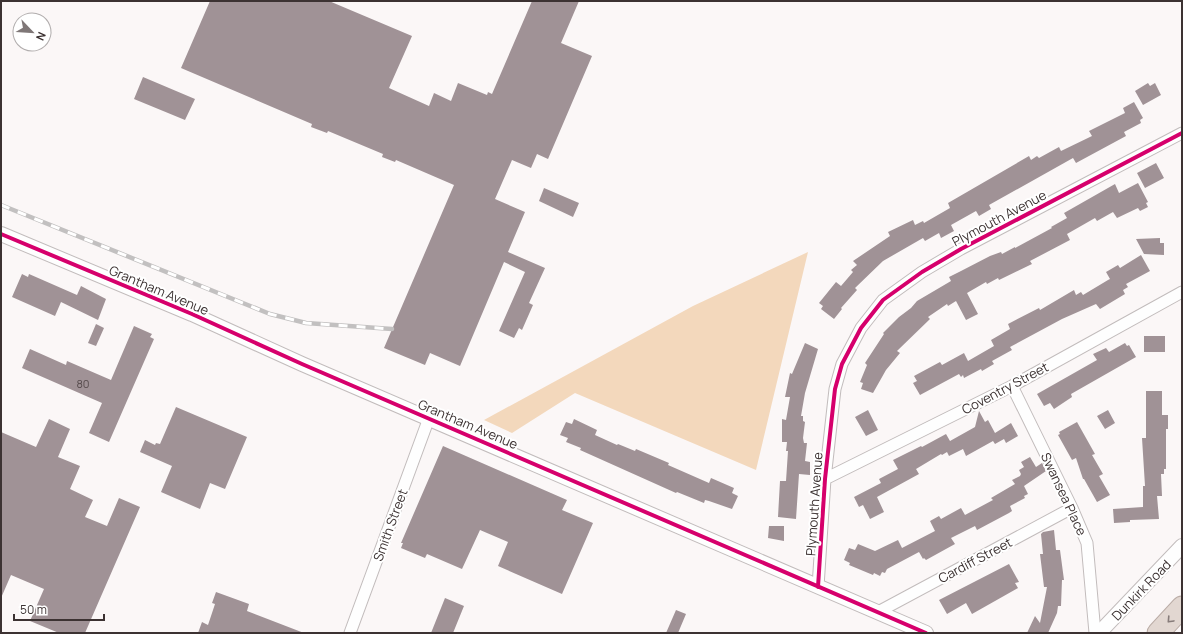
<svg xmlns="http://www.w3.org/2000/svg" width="1183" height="634" viewBox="0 0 1183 634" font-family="Manrope,sans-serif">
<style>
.green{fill:#f3d8bc}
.building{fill:#a09296}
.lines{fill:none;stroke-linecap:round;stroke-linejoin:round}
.minor-casing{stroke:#c2bcbc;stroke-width:13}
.tertiary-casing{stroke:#c2bcbc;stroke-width:16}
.motorway-casing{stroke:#baaca6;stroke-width:23}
.minor{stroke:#fefefe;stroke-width:11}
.tertiary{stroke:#fefefe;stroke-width:14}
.motorway{stroke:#e2d7d1;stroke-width:21}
.rail-casing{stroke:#c2c0c0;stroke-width:4.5}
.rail{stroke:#fff;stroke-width:3;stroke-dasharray:9;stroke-linecap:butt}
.cycleway-casing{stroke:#fff;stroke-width:6}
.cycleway{stroke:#d6006c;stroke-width:4}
.oneway{stroke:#877c7a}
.labels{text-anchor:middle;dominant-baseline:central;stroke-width:4;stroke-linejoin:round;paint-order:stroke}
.number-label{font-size:11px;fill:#554a4b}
.street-label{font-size:13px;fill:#3c3232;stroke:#fff}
</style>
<rect width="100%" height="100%" fill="#fbf7f7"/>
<path class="green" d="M808 252 756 470 575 393 512 433 484 420 693 306Z"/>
<path class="building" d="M210 1H329L412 36 389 88 429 106 434 93 451 101 458 83 487 95 488 92 492 94 532 1H579L561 43 592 56 548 159 537 154 531 168 512 160 495 199 525 212 508 252 545 268 529 303 533 305 522 330 519 328 514 338 499 331 525 272 504 262 460 366 430 353 425 365 384 348 454 185 396 160 395 162 382 157 383 154 328 131 327 133 311 127 312 124 181 68Z
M143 77 195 99 185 120 134 99Z
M1148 83 1150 86 1155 83 1161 95 1143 105 1135 91Z
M1134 102 1143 118 1140 120 1141 123 1124 132 1126 136 1076 163 1073 158 989 205 991 209 979 216 976 211 951 225 954 231 941 238 939 233 925 241 923 238 883 261 855 288 857 290 841 308 842 309 834 319 821 309 823 306 819 303 836 282 841 286 853 272 851 270 857 265 853 261 890 236 888 232 913 220 915 225 923 221 924 223 950 208 948 203 1029 156 1031 160 1037 156 1039 158 1059 147 1061 151 1092 136 1089 131 1125 113 1123 108Z
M1156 163 1164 178 1145 188 1137 173Z
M1138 183 1148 202 1146 203 1148 207 1140 211 1138 208 1117 218 1113 212 1097 221 1095 218 1067 234 1070 240 1030 261 1032 264 999 280 998 278 987 284 986 282 967 293 978 314 966 320 956 301 948 306 947 304 928 317 930 319 897 351 900 353 886 370 873 393 861 389 863 383 860 382 867 365 865 363 884 334 883 333 899 317 911 308 917 301 951 281 949 277 961 271 990 256 1001 252 1002 254 1015 247V248L1052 228 1051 227 1067 218 1064 213 1115 184 1119 193Z
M544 188 579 203 573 217 539 201Z
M1160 238V243H1164V255L1144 254 1136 239Z
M1141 255 1150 271 1126 284 1128 287 1123 290 1125 294 1100 309 1096 304 1062 319 1010 347 1012 350 992 361 994 364 982 371 981 369 964 378 963 375 961 377 959 374 920 395 913 383 917 381 914 376 940 362 942 365 964 353 968 361 994 346 991 340 1010 329 1008 324 1039 308 1040 310 1074 290 1076 295 1081 292 1083 295 1108 280 1110 279 1106 272 1118 265 1120 268Z
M22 274 28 277 29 274 77 295 81 286 106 299 98 320 61 302 55 316 12 297Z
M96 324 104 328 96 346 88 343Z
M134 326 152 334 150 337 154 339 109 442 89 433 102 403 22 368 30 349 66 365 67 361 111 380Z
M1144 336H1165V352H1144Z
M805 343 818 349 805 393 801 416H803V421L805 422 803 438 804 443H807L805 461 810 462V475L799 474 796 519 778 517 780 481H786L788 451H786L787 442H782V419L786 420 790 397H785L790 373 792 374Z
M1125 343 1127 346 1129 345 1136 357 1071 394 1072 397 1054 409 1050 403 1044 406 1037 394 1097 360 1093 354 1106 348 1109 352Z
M1146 391H1162V415H1168V429H1166V469H1164V474H1161L1162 496H1157L1159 519 1130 520V522L1114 523 1113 509 1143 507V486H1145L1142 438H1146Z
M176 407 247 437 225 489 210 483 200 509 161 492 172 466 140 452 145 440 155 445 156 443 160 444Z
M868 410 878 430 866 436 855 417Z
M1108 410 1115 423 1105 429 1097 416Z
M979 411 985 422 988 420 995 433 1011 423 1018 436 1006 443 1004 439 995 444 993 441 966 456 963 449 949 456 947 452 942 455 941 454 916 469 919 474 877 497 884 512 870 519 863 505 859 507 854 497 881 483 879 479 898 469 893 460 921 446 922 447 946 434 950 441 975 427Z
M49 419 70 429 58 457 80 466 70 489 93 500 85 517 107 526 119 498 140 507 85 633H59L30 621 44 589 11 575 1 598V432L36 447Z
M574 419 597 430 595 435 617 445 618 444 635 451 636 449 669 463 668 465 709 483 711 478 734 488 732 493 738 496 732 509 709 501 705 500 704 503 677 492 676 493 580 450 581 448 566 442 568 438 560 435 566 422 572 424Z
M1077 422 1095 454 1092 455 1103 474 1099 476 1110 495 1097 502 1084 479H1083L1076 458 1072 460 1058 435 1060 434 1059 432Z
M443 446 567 500 562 510 593 523 562 594 498 566 508 542 480 530 462 569 427 554 425 558 401 548 403 543H401Z
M1030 457 1036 467 1042 463 1046 471 1024 486 1028 494 1024 496 1025 498 1010 506 1012 511 1009 513 977 530 975 526 951 538 955 544 926 560 924 558 923 559 919 552 887 569 885 573 882 572 880 576 874 573 873 575 849 565 850 563 844 560 849 548 855 550 858 544 875 551 898 540 902 548 935 531 930 521 939 516 941 519 961 508 965 515 993 500 991 498 1015 484 1012 480 1020 476 1021 474 1019 470 1024 467 1021 462Z
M769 526H784V541L768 538Z
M1054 530 1056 550H1060L1064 580H1062L1061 606H1058L1057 613 1048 633H1027L1035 616 1040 623 1047 587H1044L1040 554H1043L1041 534 1043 532Z
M1009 564 1019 582 1015 583 1018 588 972 614 966 603 947 614 939 600Z
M216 592 249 604 247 611 304 633H198L202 622 208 625 215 604 212 603Z
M445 598 464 606 453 633H431Z
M676 610 686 614 678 633H666Z"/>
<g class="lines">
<defs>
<path id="minor" d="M1012 386 1072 508 1087 543 1095 633
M825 479 1012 386 1182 292
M818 587 825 479 835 389 842 364 861 328 883 300 922 272 961 249 1182 133
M878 612 1072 508
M350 633 429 418"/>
<path id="tertiary" d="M1 234 192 314 302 364 926 633
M1099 633 1182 546"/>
<path id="motorway" d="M1158 633 1182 607"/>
</defs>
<use href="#minor" class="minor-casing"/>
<use href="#tertiary" class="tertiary-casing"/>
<use href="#motorway" class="motorway-casing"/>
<use href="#minor" class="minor"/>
<use href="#tertiary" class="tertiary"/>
<use href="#motorway" class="motorway"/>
<defs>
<path id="rail" d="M1 205 270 314 306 323 392 329"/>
</defs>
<use href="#rail" class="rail-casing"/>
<use href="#rail" class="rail"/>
<defs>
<path id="cycleway" d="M1 234 192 314 302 364 926 633
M818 587 825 479 835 389 842 364 861 328 883 300 922 272 961 249 1182 133"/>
</defs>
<use href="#cycleway" class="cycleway-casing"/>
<use href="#cycleway" class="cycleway"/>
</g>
<defs><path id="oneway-chevron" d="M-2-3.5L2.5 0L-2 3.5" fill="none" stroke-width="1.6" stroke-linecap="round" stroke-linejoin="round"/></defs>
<use class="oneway" href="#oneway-chevron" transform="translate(1170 620) rotate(133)"/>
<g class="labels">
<g class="number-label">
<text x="83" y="383">80</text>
</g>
<g class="street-label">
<text transform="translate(999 218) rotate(-28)">Plymouth Avenue</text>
<text transform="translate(159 290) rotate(23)">Grantham Avenue</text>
<text transform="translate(1005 388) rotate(-28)">Coventry Street</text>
<text transform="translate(468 424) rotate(23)">Grantham Avenue</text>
<text transform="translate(1064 494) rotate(65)">Swansea Place</text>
<text transform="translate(814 504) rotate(-86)">Plymouth Avenue</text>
<text transform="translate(390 525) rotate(-70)">Smith Street</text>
<text transform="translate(975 560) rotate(-28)">Cardiff Street</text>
<text transform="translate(1141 590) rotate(-46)">Dunkirk Road</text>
</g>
</g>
<rect width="1183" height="634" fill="none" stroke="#3c3232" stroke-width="4"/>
<g transform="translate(32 32) rotate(115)"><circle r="19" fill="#ffffff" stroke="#b1adad"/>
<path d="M0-3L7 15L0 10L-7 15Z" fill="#7f7777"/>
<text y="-6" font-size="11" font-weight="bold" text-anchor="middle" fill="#3c3232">N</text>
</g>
<path d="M14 614v6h90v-6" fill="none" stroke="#3c3232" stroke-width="2"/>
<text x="20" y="614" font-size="12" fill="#3c3232" stroke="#ffffff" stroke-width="3" paint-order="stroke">50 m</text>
</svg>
